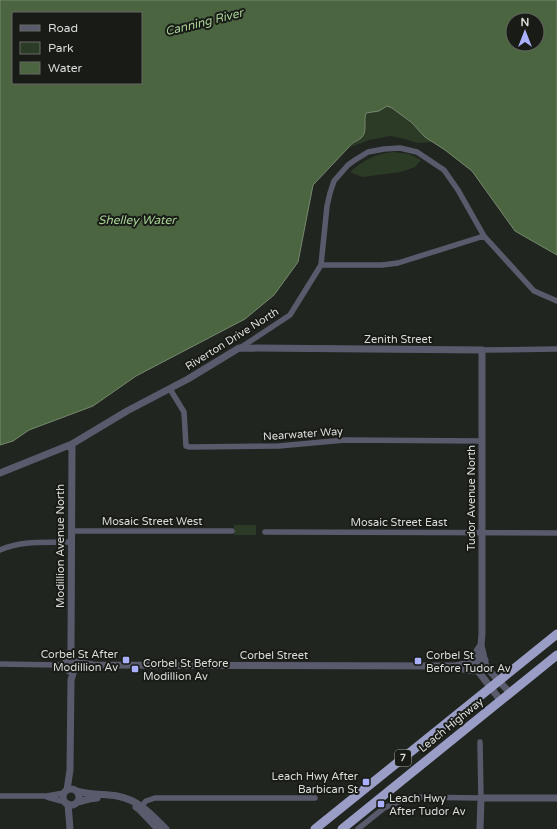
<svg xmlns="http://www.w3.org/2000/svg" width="557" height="829" viewBox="0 0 557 829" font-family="'Varela Round',sans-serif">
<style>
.green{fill:#2c3b26}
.water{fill:#4c6541;stroke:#77896f;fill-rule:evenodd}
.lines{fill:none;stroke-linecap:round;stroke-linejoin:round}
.minor{stroke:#595b6d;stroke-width:5.5}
.tertiary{stroke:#595b6d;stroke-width:7}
.trunk{stroke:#9a9ec6;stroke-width:9}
.poi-dot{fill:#aab0fb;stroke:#181b16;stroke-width:1.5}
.labels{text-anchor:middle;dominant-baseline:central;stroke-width:4;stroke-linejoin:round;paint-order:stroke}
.shield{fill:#181b16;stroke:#a0a29e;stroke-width:1}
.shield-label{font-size:10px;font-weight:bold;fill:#dadcd9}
.street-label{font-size:11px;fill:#dadcd9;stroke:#181b16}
.poi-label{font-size:11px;fill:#dadcd9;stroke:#181b16;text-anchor:start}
.water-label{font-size:12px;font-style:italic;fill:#a7d195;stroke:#181b16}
</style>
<rect width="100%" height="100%" fill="#212520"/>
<path class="green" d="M387 106C406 113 417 133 434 142L417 143 405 139 390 136 369 140 348 148C353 140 356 143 361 138 368 131 363 122 366 113L379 111Z
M393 152 409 154 421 160 415 167 401 172 362 177 350 172C364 160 375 154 393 152Z
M234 525H256V535H234Z"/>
<path class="water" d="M0 0H557V255L515 231 472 171 445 150 425 137 411 122 392 108 387 106 379 111 366 113C363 121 368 132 361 138 355 143 354 140 348 148L313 185 298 262 274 295 245 319 136 376 93 406 29 430 13 441 0 445ZM13 13H141V83H13ZM513 20H537V44H513Z"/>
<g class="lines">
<path class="minor" d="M321 265H382L398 263 484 236
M240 348 290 315 321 265 327 206 330 193 334 181 348 165 355 160 368 152 384 149 400 148 417 152 444 170 458 190 484 236 534 291 557 301
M482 350 557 349
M170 389 184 412 186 446 190 447 279 446 345 440 482 441
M72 531H232
M265 532 557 533
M0 550C22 540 47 543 71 542
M0 664 58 665 66 662
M0 796H47L64 793
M47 797 65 802
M139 809 146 801 155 798H315
M358 829 384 808 410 797 481 798 480 742"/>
<path class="tertiary" d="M72 444 71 648 73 660
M0 473 72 444 127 411 188 379 239 348 482 350V634L481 645 477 651 478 671 501 701
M481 645 486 667 510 693
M68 661 73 660 75 662 77 665 74 670 69 671 65 667C65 663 69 657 70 652
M75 662 93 665 455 666 485 660
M456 667C464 669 474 673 482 669
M63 797a8 8 0 1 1 16 0a8 8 0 1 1-16 0Z
M67 790 70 770 71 680 74 670
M77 791C90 795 104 794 117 796 139 800 151 814 166 829
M78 802 89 799 97 798
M68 804 70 829
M136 807 139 809 158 829
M480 829 481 798H557"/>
<path class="trunk" d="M315 829 557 634
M342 829 557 655"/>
</g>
<g class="poi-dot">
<rect x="122" y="656" width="8" height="8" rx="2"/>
<rect x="414" y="657" width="8" height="8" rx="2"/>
<rect x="131" y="665" width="8" height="8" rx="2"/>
<rect x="362" y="778" width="8" height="8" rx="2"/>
<rect x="377" y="800" width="8" height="8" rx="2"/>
</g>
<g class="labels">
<rect class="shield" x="395" y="750" width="16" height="16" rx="3"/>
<g class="shield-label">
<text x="403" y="758">7</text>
</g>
<g class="street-label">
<text transform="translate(232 339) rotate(-32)">Riverton Drive North</text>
<text x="398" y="339">Zenith Street</text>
<text transform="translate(303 434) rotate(-4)">Nearwater Way</text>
<text transform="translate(471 498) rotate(-90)">Tudor Avenue North</text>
<text x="152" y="521">Mosaic Street West</text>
<text x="399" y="522">Mosaic Street East</text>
<text transform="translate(60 546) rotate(-90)">Modillion Avenue North</text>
<text x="274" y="655">Corbel Street</text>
<text transform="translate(451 725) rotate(-39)">Leach Highway</text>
</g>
<g class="poi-label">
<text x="118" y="654" text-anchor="end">Corbel St After<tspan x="118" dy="13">Modillion Av</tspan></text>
<text x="426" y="655">Corbel St<tspan x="426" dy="13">Before Tudor Av</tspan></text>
<text x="143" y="663">Corbel St Before<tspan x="143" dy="13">Modillion Av</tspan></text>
<text x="358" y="776" text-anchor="end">Leach Hwy After<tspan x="358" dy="13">Barbican St</tspan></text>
<text x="389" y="798">Leach Hwy<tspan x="389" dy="13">After Tudor Av</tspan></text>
</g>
<g class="water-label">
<text transform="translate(204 22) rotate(-14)">Canning River</text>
<text x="137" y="220">Shelley Water</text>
</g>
</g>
<rect x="12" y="12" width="130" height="72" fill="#181b16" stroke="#666864"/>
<rect x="20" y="25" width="20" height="6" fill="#595b6d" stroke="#666864"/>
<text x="48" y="32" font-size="12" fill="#dadcd9">Road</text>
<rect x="20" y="42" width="20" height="12" fill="#2c3b26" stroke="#666864"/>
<text x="48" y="52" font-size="12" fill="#dadcd9">Park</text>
<rect x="20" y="62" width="20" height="12" fill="#4c6541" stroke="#666864"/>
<text x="48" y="72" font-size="12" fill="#dadcd9">Water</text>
<g transform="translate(525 32)"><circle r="19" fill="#181b16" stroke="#666864"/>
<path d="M0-3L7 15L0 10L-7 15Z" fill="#aab0fb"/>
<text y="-6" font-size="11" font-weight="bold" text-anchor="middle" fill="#dadcd9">N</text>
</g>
</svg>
